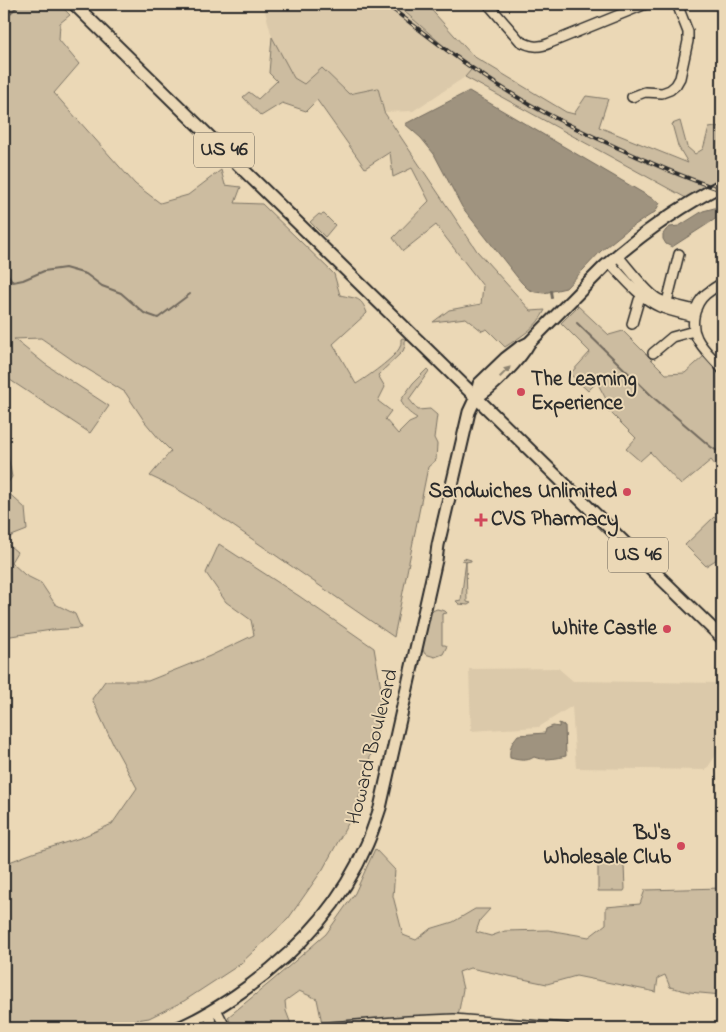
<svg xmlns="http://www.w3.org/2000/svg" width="726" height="1032" viewBox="0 0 726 1032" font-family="'Indie Flower',sans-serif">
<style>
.built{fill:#dbc9aa}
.green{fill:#ccbca0;stroke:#7c7466}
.water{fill:#9f937f;stroke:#71695d}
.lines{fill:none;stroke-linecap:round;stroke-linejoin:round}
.stream{stroke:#71695d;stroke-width:2}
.minor-casing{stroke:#2b2b2b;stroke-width:12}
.major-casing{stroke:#2b2b2b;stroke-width:15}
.minor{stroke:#ebd8b6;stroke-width:9}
.major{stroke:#ebd8b6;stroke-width:11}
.rail-casing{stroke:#2b2b2b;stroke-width:4}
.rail{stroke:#ebd8b6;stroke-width:2;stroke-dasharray:5.5;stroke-linecap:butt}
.oneway{fill:#8b8270}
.poi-dot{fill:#d1495b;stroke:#ebd8b6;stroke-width:2}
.labels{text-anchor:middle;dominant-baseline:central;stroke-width:4;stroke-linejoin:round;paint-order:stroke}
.shield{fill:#ebd8b6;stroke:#655f55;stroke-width:1}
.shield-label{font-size:20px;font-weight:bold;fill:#2b2b2b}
.poi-label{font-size:21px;font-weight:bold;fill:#2b2b2b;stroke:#ebd8b6;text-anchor:end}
.street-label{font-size:21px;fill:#2b2b2b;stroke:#ebd8b6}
</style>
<rect width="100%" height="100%" fill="#ebd8b6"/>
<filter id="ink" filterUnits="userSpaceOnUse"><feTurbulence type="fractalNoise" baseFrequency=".02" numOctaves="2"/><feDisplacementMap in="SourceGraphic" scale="10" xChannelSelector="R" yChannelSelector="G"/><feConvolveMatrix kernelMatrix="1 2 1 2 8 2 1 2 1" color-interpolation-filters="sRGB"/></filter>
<g filter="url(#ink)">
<path class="built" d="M267 4H396L471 70 465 77 413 111 384 112 378 88 349 94 322 69 304 84 294 78 272 37 265 11Z
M558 668 573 681 722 683V746L706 770 576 768 572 706 539 727 471 731 469 669Z"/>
<path class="green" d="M4 4H59L70 15 60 23 59 40 79 64 54 93 135 184 160 203 188 195 221 170 225 185 241 187 235 203 262 204 334 274 340 295C356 299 361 296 367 313L333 344 356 384C366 378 396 357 400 347 401 345 401 342 401 339L403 338 405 339V346L403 351 378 375 385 387 378 401 391 411 385 419 398 434 409 423 416 420 417 418C409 413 404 409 401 400L413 383 427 369 429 371 409 399 418 410 430 409 437 415 434 438 437 444 436 460 428 467 394 637 197 501 177 489 150 476 171 451 160 440 145 422 125 392 74 361 41 338 14 339 45 364 109 406 90 433 4 376Z
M396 4H426L473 56 566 112 574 114 586 96 608 99 599 127 688 163 678 146 672 124 680 121 687 147 695 154 703 149 709 128 722 126V177L686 198 465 77 471 70Z
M272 37 294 78 304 84 322 68 349 94 378 88 384 112 477 251 531 311 545 310C537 328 520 337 505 347L487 329 482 331 466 318 433 322 449 310 481 304 483 286 436 225 403 251 393 238 429 201 412 168 393 177 390 152 365 168 317 100 306 111 282 103 261 116 243 97 249 92 258 99 277 81 269 73Z
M319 214 321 215 324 214 335 225 325 237 310 222Z
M578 306 609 335 623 331 666 374 685 373 704 356 722 375V473L711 460 681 485 650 452 640 461 626 449 636 438 603 405 607 401 597 382 588 391 570 374 590 352 561 323Z
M4 453 8 456 12 477 4 488Z
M4 489 25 508 27 530 4 539Z
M714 517 722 523V556L706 566 685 545Z
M4 541 17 552 11 562 25 575 41 583 55 604 75 614 81 628 52 630 4 637Z
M219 544 299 596 374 648 384 706 356 809 323 869 288 919 239 965 184 1001 149 1018 112 1024 49 1028H4V864L33 853 80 838 112 824 137 788 113 744 92 699 105 681H148L210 656 254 635 251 620 226 602 206 573Z
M464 558 471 560V561L466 562 467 602 471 603 468 605 459 604 456 601 461 600 466 561 462 560Z
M437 609 445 611 447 613 442 614V645H445L447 646 443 654 435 657 425 654 422 648 430 614 432 611Z
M375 849 395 870 393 896 403 935 416 940 430 929 453 922 475 909H490L480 920 476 932 491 936 505 931 548 930 589 937 606 924V907L640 904 645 890 722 888V995L689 992 670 987 665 975 658 978 656 992 576 976 547 984 470 968 459 972 463 989 458 1016 322 1023 317 999 299 991 285 1001 286 1011 291 1024 265 1028H233L228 1017 272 981 326 934 355 893Z
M600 864 624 865 625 889 624 891H598V866Z"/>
<path class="water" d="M469 91 660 203 655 212 627 230 601 251 566 288 544 293 535 292 528 289 521 282 462 207 434 154 421 138 405 124Z
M722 206V216H720L672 247 666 244 663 239V234L666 230 670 227 679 226 703 211Z
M559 723 565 726 566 756C557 758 543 761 534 757 527 762 518 760 510 758 509 748 512 742 518 735L545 733 546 729 553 726 559 727Z"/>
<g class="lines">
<path class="stream" d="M4 19 20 4
M4 269 13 282 23 280 44 271 65 268 86 274 102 286 121 293 144 313 158 318 190 294
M4 279 13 282
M551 291 552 298
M577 323 654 398 711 447 722 454"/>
<defs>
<path id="minor" d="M488 4 520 41C531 47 539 48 550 43L646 4
M632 97 645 92 662 93 670 90 676 85 680 78 688 41V32L677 4
M617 255C627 266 646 292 658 299 669 305 684 307 696 310
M722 257 721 265 722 268
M609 262C623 277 641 299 660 307 670 311 683 314 694 317
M722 283C717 286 711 290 706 294 694 304 690 325 697 338 702 349 715 360 722 369
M666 306 679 254
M632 324 639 300 646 293
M653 353 672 337 694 331
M216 1009 224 1025 228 1028
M209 1013 212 1028
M317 1028 408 1021 454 1019 565 1028"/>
<path id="major" d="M74 4 722 638
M476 397C492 389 521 358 529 343L604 267C640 235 679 207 722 185
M178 1028C198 1020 217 1008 235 996 291 958 340 907 367 844 372 833 376 820 380 808L436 560 438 545 469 412 476 397 479 384 506 358 519 348 529 343"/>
</defs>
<use href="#minor" class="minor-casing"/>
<use href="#major" class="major-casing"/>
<use href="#minor" class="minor"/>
<use href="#major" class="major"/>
<defs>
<path id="rail" d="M386 4C426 35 466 66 509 92 539 111 571 126 603 141 642 159 681 177 722 190"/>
</defs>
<use href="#rail" class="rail-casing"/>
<use href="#rail" class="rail"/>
</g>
<defs><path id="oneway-solid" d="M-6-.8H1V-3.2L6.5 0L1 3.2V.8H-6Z" transform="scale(1.25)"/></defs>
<use class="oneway" href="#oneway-solid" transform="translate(505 372) rotate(-45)"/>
</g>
<g class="poi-dot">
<circle cx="521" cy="392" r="5"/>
<circle cx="627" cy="492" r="5"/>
<path d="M478.5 512.5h5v5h5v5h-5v5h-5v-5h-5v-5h5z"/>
<circle cx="667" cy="629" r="5"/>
<circle cx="681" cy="846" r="5"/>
</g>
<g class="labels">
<g class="shield">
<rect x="194" y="132.5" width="60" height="35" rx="4"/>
<rect x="608" y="537.5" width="60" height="35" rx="4"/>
</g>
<g class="shield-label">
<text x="224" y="150">US 46</text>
<text x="638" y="555">US 46</text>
</g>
<g class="poi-label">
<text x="531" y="380" text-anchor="start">The Learning<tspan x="531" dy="24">Experience</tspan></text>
<text x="617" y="492">Sandwiches Unlimited</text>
<text x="491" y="520" text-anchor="start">CVS Pharmacy</text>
<text x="657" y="629">White Castle</text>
<text x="671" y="834">BJ's<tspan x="671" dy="24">Wholesale Club</tspan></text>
</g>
<g class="street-label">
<text transform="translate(373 747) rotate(-76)">Howard Boulevard</text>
</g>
</g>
<rect width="726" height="1032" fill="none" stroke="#ebd8b6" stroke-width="20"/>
<rect x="10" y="10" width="706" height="1012" fill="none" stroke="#2b2b2b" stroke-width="2" filter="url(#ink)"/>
</svg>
